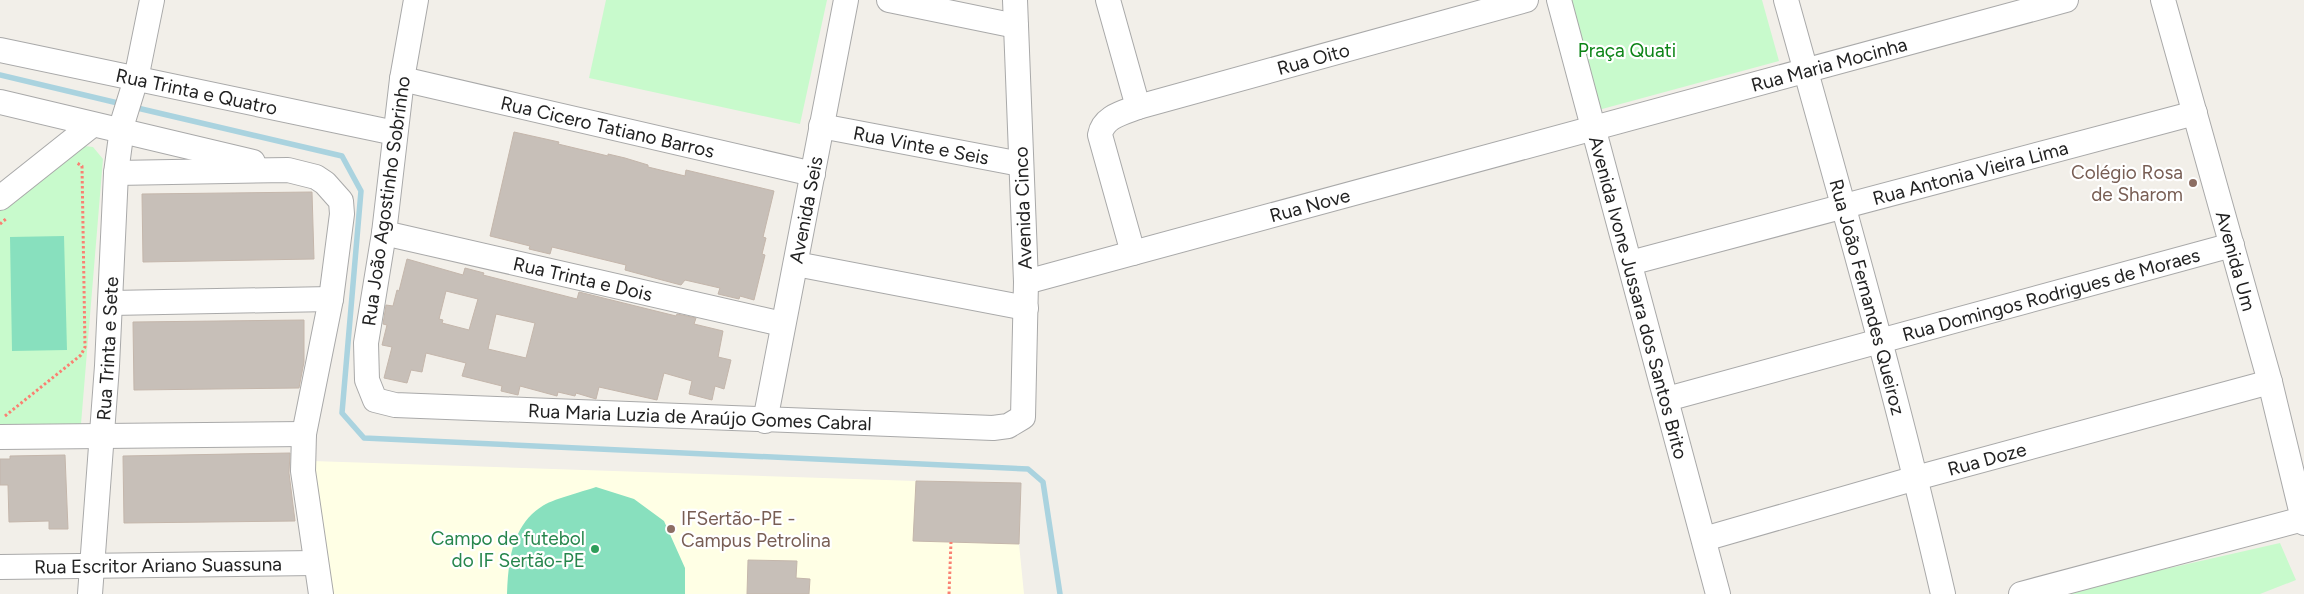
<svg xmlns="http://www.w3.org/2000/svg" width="2304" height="594" viewBox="0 0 2304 594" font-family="Figtree,sans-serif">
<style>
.education{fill:#ffffe5}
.park{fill:#c8facc}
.pitch{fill:#88e0be}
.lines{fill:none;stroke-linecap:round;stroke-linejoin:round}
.stream{stroke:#aad3df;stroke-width:5.5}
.building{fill:#c7bfb8;stroke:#c4b6ab;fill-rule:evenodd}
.minor-casing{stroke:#a9a9a9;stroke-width:26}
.path{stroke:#fa8072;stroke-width:3;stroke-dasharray:2.5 2.5;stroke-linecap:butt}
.minor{stroke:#fff;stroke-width:24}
.education-dot{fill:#8d6e63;stroke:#fff;stroke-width:2}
.leisure-dot{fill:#2e9e5b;stroke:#fff;stroke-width:2}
.labels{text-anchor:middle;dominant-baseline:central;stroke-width:4.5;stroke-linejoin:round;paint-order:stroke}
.park-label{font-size:19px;fill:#0c8416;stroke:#fff}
.street-label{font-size:19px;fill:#222;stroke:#fff}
.education-label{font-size:19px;fill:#785e54;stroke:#fff;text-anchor:end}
.leisure-label{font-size:19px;fill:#27864d;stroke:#fff;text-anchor:end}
</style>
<rect width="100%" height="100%" fill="#f2efe9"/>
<path class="education" d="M312 461 916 481 1021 483 1019 544 1024 594H331L322 514Z"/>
<path class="park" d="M606 0H827L800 124 589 78Z
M1559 0H1762L1779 61 1591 112Z
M75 145 93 147 103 159 81 424 0 426V206Z
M2280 543 2296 580 2260 594H2055Z"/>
<path class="pitch" d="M64 236 67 350 12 351 10 237Z
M596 487 634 499 664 521 685 568V594H507C508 562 512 526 541 507 552 499 582 492 596 487Z"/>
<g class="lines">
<path class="stream" d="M0 75 122 104
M133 107 342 156 361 191 342 413 364 438 1028 469 1043 482 1060 594"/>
</g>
<path class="building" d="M514 132 559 142 558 144 608 156V154L625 158 648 165V167L685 176 686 170 774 191 763 237 766 238 762 254 765 255 754 300 740 296 739 299 718 294 720 288 685 280 681 285 662 280 625 270 626 265 552 247 550 254 529 249 530 246 490 236Z
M312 192 314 259 143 262 142 194Z
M407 259 463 275 465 268 484 273 483 275 577 299 579 292 676 316 677 314 696 318 694 324 723 331 718 357 731 360 724 389 715 386 712 400 689 394 692 381 664 373 657 400 599 387 596 399 576 393 575 396 558 392 557 396 520 386 518 395 501 391 502 386 462 376 466 363 426 353 422 372 411 370 407 383 384 378 392 347 382 345 387 325 383 324 386 305 393 306 397 290 399 291ZM446 291 478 299 469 330 442 323 443 320 439 319ZM496 314 535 323 526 358 488 349Z
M304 320V362L299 388 134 390 133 322Z
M290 453 289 473 295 521 124 523 123 456Z
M65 455 68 529H49V521L9 522 8 485H0V459H10V456Z
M916 481 1021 483 1019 544 913 541Z
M748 560 797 561 796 578 810 579 809 594H747Z"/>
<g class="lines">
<defs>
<g id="minor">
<path id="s1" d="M416 0 402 79 384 233 366 343 367 380 375 400 395 405 993 428 1008 426 1023 417 1026 282 1015 0"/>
<path d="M889 0 1016 26"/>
<path d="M1108 0 1138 107"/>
<path id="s2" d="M1559 0 1718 594"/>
<path id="s3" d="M1786 0C1841 197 1897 394 1943 594"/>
<path id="s4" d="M2163 0 2270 382 2304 523"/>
<path id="s5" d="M0 50 395 133"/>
<path id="s6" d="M402 79 813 174"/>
<path d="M0 102 253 162"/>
<path id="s7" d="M821 126 1021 164"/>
<path d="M116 173 288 170 316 177 325 183 341 201 342 214 331 299 304 434 303 471 321 594"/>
<path d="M0 198 92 125"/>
<path id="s8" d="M384 233 782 324"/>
<path id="s9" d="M1133 253 1100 135C1103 117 1122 113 1138 107L1526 0"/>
<path id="s10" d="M1630 263 2195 113"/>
<path d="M796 264 1026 308"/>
<path id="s11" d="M1026 282 2066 0"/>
<path d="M111 303 331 299"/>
<path id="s12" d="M1667 399 2232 245"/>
<path id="s13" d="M765 421 846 0"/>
<path d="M0 437 304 434"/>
<path id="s14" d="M1704 539 1916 478 2270 382"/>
<path id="s15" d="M0 567 316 563"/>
<path id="s16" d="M90 594 107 366 116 173 123 121 136 79 152 0"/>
<path d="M2021 594 2303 519"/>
</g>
</defs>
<use href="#minor" class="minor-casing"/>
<path class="path" d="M0 224 7 218
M5 416 81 355 85 347 82 166 77 163
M949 594 951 542"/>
<use href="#minor" class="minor"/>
</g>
<g class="education-dot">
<circle cx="2193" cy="183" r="5"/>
<circle cx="671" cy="529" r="5"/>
</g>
<circle class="leisure-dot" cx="595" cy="549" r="5"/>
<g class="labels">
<g class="park-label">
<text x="1627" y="50">Praça Quati</text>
</g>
<g class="street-label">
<text stroke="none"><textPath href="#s9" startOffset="354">Rua Oito</textPath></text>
<text stroke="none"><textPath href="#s11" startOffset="832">Rua Maria Mocinha</textPath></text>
<text stroke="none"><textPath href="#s5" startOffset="201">Rua Trinta e Quatro</textPath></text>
<text stroke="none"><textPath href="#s6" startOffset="211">Rua Cicero Tatiano Barros</textPath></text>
<text stroke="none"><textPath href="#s7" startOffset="102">Rua Vinte e Seis</textPath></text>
<text stroke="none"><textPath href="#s10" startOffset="352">Rua Antonia Vieira Lima</textPath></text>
<text transform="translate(386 201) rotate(-82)">Rua João Agostinho Sobrinho</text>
<text stroke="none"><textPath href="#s11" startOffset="294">Rua Nove</textPath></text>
<text transform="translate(1023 208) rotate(-92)">Avenida Cinco</text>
<text stroke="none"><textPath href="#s13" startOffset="215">Avenida Seis</textPath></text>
<text stroke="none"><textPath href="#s4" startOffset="271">Avenida Um</textPath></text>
<text stroke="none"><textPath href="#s8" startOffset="204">Rua Trinta e Dois</textPath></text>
<text stroke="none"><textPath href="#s12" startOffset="398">Rua Domingos Rodrigues de Moraes</textPath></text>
<text stroke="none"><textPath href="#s3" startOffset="308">Rua João Fernandes Queiroz</textPath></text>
<text stroke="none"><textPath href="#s2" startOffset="308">Avenida Ivone Jussara dos Santos Brito</textPath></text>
<text stroke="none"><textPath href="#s16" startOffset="246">Rua Trinta e Sete</textPath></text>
<text stroke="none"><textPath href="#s1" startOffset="731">Rua Maria Luzia de Araújo Gomes Cabral</textPath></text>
<text stroke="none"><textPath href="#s14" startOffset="294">Rua Doze</textPath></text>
<text stroke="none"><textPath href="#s15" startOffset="158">Rua Escritor Ariano Suassuna</textPath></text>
</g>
<g class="education-label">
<text x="2183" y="172">Colégio Rosa<tspan x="2183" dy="22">de Sharom</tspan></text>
<text x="681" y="518" text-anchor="start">IFSertão-PE -<tspan x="681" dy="22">Campus Petrolina</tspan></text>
</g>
<g class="leisure-label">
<text x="585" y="538">Campo de futebol<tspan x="585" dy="22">do IF Sertão-PE</tspan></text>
</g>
</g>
</svg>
